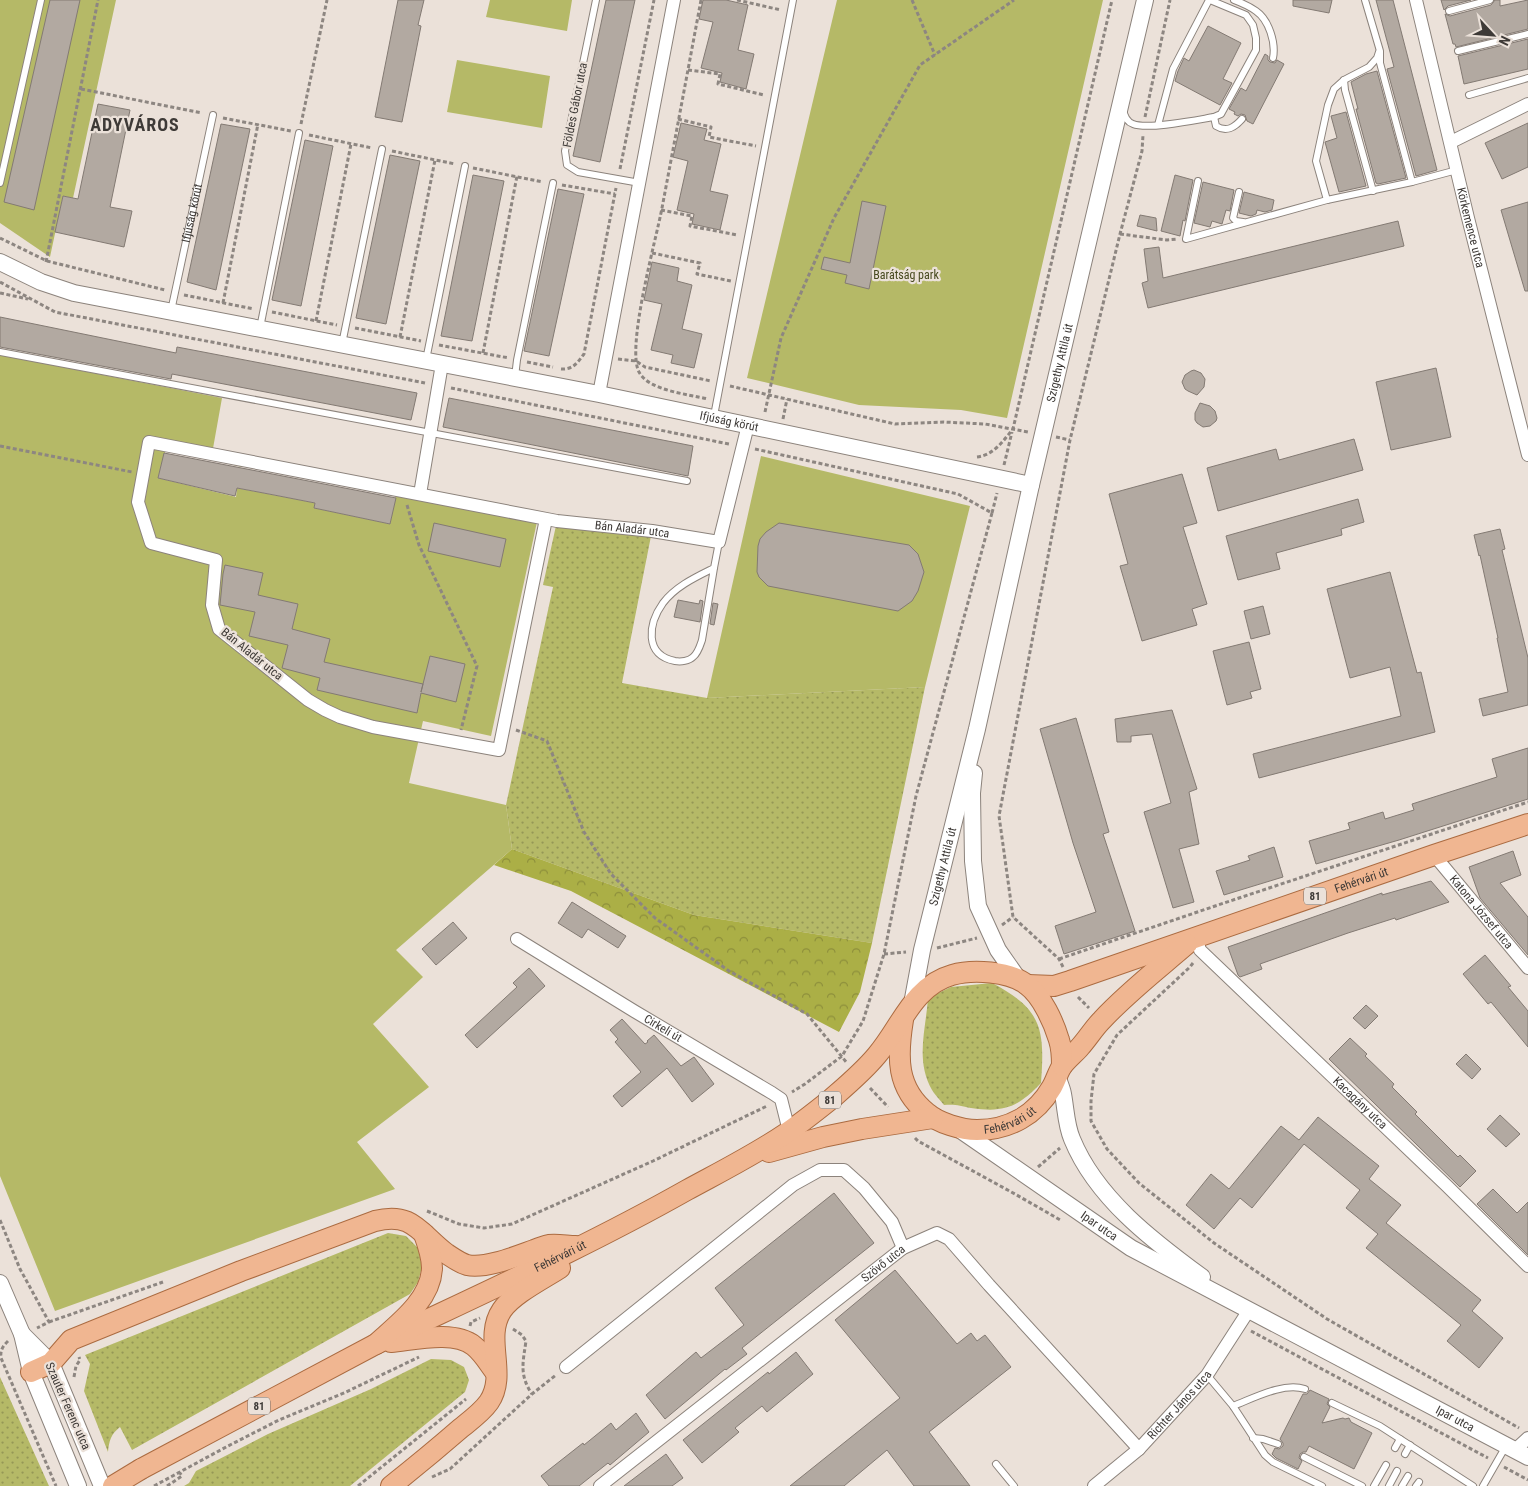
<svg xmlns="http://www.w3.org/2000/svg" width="1528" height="1486" viewBox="0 0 1528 1486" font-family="'Roboto Condensed',sans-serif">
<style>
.grass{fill:url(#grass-dots)}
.forest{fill:url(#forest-crowns)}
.park{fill:#b5b967}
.building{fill:#b2a9a1;stroke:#837a73}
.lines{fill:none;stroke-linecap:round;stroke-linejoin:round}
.service-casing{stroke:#8c837c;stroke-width:8}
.minor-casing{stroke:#8c837c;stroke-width:14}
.tertiary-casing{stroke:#8c837c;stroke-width:18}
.primary-casing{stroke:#ab6b41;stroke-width:22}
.path{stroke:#8d8681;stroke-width:3;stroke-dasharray:4 2.5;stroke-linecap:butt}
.service{stroke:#fff;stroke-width:6}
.minor{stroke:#fff;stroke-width:12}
.tertiary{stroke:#fff;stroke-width:16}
.primary{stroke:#f0b691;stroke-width:20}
.primary-bridge-casing{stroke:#ab6b41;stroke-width:22;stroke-linecap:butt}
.primary-bridge{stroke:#f0b691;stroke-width:20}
.labels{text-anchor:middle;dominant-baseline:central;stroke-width:4.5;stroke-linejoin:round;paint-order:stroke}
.shield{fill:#ebe1d9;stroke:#726c68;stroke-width:1}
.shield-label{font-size:11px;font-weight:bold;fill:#3e3a37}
.street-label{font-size:12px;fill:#3e3a37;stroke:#ebe1d9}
.park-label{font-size:12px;fill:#47491e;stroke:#ebe1d9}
.district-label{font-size:18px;font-weight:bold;letter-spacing:1px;fill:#3e3a37;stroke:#ebe1d9}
</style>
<defs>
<pattern id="grass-dots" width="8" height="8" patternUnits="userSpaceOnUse" patternTransform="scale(1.25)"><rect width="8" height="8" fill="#b5b967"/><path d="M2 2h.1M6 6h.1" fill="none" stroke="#959756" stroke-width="1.8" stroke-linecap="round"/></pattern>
<pattern id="forest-crowns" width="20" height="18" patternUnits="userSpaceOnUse" patternTransform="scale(1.25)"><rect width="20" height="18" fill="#abaf46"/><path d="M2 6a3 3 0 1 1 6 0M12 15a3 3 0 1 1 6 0" fill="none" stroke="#8d8f3b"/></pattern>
</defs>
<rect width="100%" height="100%" fill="#ebe1d9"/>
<path class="grass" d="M557 521 652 531 622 683 707 698 925 687 872 943 694 915 512 849 506 805 553 587 543 585Z
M992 983C1042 1009 1045 1029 1041 1083 1018 1107 1005 1113 971 1108 960 1106 956 1104 944 1105 940 1100 935 1095 932 1090 915 1060 926 1029 928 998L951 987Z
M388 1233 406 1236 418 1248 422 1267 418 1282 410 1294 132 1450 120 1427C111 1434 109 1441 108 1452L84 1391 90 1364 85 1355Z
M431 1359 451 1360 464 1367 469 1380 465 1392 350 1486H184L189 1483 196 1471 268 1434 371 1389Z
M0 1377 49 1486H0Z"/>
<path class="forest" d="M512 849 694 915 872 943 860 992 839 1032 571 891 494 865Z"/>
<path class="park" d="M0 0H116L73 198 63 196 50 257 0 223Z
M490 0H572L567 31 486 17Z
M837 0H1103L1007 418 961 410 859 405 747 378Z
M457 60 550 76 542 128 447 112Z
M0 355 222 398 212 454 243 460 242 467 166 449 158 478 236 497 237 488 315 503 314 508 390 524 397 489 538 517 491 736 423 721 409 783 506 805 512 849 396 950 423 977 373 1024 429 1087 357 1142 395 1189 55 1311 0 1176Z
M761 456 970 506 925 687 707 698Z"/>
<path class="building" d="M50 0H80L34 210 4 202Z
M398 0H424L418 25 421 26 402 122 375 117Z
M606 0H635L600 162 573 156Z
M703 0H726L748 5 738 50 754 54 746 89 720 82 722 73 701 68 713 22 699 19Z
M1293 0H1332L1329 13 1293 6Z
M1376 0H1393L1437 170 1416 176 1387 69 1394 67Z
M1441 0H1471L1448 6 1444 10Z
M1495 0H1500V6L1528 0V29L1456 47 1455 44H1453L1445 14 1450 16 1491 5Z
M1208 26 1241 43 1223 79 1232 83 1220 105 1175 81 1178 71 1184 58 1189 61Z
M1528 39V69L1464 84 1458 56Z
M1265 54 1268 56V60L1270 62 1275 63 1277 60 1284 64 1253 124 1247 121 1245 115 1241 114 1238 116 1234 114 1235 112 1229 109 1241 88 1246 91Z
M1377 71 1406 178 1378 184 1376 183 1356 109H1358L1351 82 1366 74Z
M98 104 130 110 110 207 132 211 124 247 55 232 63 196 78 199Z
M1346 112 1366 186 1339 192 1325 142 1337 138 1331 116Z
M681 123 707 129 704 140 721 144 710 191 728 195 720 230 692 224 694 214 677 210 688 161 673 157Z
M1528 123V167L1502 179 1485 143Z
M221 124 250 129 216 290 187 282Z
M305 140 333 146 301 306 272 300Z
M390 155 420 161 386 324 356 318Z
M473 175 504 181 472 341 441 336Z
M1175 175 1193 180 1185 221 1183 220 1180 236 1161 231Z
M1203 182 1234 190 1230 211 1226 210 1222 224 1212 221 1210 227 1194 223Z
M558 189 584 194 549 356 524 351Z
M1244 192 1274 200 1272 210 1265 212 1257 210 1256 214 1251 216 1239 213Z
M862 201 886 206 869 289 845 283 847 275 821 269 824 257 850 263Z
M1528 202V291H1525L1501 210Z
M1140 215 1156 218 1157 231 1137 226Z
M1398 221 1404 246 1148 308 1142 283 1148 281 1144 249 1159 247 1163 278Z
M652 262 679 268 677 281 692 285 682 329 702 334 694 368 671 363 673 355 651 350 662 304 644 300Z
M0 317 176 353 177 347 417 393 411 420 172 374 171 379 0 347Z
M1436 368 1451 437 1391 450 1376 382Z
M1194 370 1201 373 1205 379 1204 387 1197 395 1188 391 1185 389 1182 382 1185 375 1191 371Z
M449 398 693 446 688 476 443 427Z
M1200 403 1210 406 1215 411 1217 418 1216 421 1210 426 1203 427 1197 423 1195 420V413Z
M1354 439 1363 470 1218 511 1207 468 1276 449 1279 460Z
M164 453 396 498 390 524 314 508 315 503 274 495 237 488 235 496 158 478Z
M1182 474 1197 523 1183 527 1207 604 1192 609 1197 625 1142 641 1120 566 1128 564 1109 494Z
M1358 499 1364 522 1341 529 1342 535 1276 553 1280 569 1238 580 1226 536Z
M434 523 506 539 500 567 428 551Z
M779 523 909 545 918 554 924 572 918 591 912 601 898 611 768 586 759 577 757 572 758 546 760 539 766 532Z
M1500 529 1505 549 1502 550 1528 658V705L1483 716 1479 699 1508 692 1497 638H1498L1480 555 1479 556 1474 535Z
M225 565 263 573 258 595 298 604 292 629 330 639 324 662 423 684 421 692 430 656 465 664 456 702 421 693 417 713 317 690 320 678 282 668 288 645 249 636 255 612 220 605 223 574Z
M1390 572 1417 673 1421 672 1435 732 1259 778 1253 754 1401 716 1390 667 1350 678 1327 589Z
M678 600 699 604 700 600 703 601 700 622 674 617Z
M713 603 718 604 714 625 710 624Z
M1263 606 1270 634 1251 639 1244 611Z
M1249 642 1261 689 1250 692 1252 698 1227 705 1213 651Z
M1172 710 1197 789 1189 792 1199 844 1179 849 1194 902 1173 908 1144 812 1171 803 1152 734 1131 736V742H1117L1115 719Z
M1076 718 1109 832 1103 834 1135 931 1064 954 1055 926 1096 912 1073 843 1040 729Z
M1528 748V799L1399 840 1316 864 1309 841 1350 829 1348 823 1383 812 1385 819 1414 810 1412 804 1497 777 1492 759Z
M1274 847 1283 877 1224 895 1216 871 1250 860 1248 856Z
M1513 851 1521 875 1500 883 1528 917V955L1480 898 1469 867Z
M1431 881 1449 902 1396 920 1395 918 1348 933 1260 964 1262 969 1240 977 1238 975 1228 947 1382 893V895Z
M572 902 626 936 618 948 588 929 582 938 558 923Z
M453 922 467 938 436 965 422 949Z
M1485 955 1511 986 1508 987 1528 1011V1047L1491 1002 1488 1004 1463 974Z
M529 968 545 986 477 1048 465 1035 517 987 513 983Z
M1366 1005 1378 1016 1365 1029 1353 1018Z
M622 1019 645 1044 648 1042 647 1041 654 1035 681 1066 694 1057 714 1084 692 1102 667 1068 622 1107 613 1096 641 1072 615 1042 618 1039 610 1030Z
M1350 1038 1367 1054 1365 1056 1394 1084 1392 1087 1417 1112 1415 1114 1458 1157 1460 1155 1476 1171 1460 1187 1329 1059Z
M1466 1054 1481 1069 1472 1079 1456 1064Z
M1500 1115 1520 1134 1506 1147 1487 1129Z
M1318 1117 1379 1166 1369 1179 1401 1205 1386 1223 1481 1300 1472 1311 1503 1338 1479 1368 1447 1341 1461 1325 1366 1248 1378 1234 1346 1208 1360 1190 1304 1144 1252 1208 1240 1198 1214 1229 1186 1205 1211 1174 1229 1189 1281 1126 1299 1140Z
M1493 1189 1517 1213 1528 1202V1255L1477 1204Z
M834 1193 874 1243 742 1348 747 1354 726 1370 725 1369 665 1419 646 1395 696 1352 701 1358 744 1325 715 1288Z
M895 1270 957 1344 971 1333 977 1341 985 1335 1011 1367 929 1432 970 1486H914L887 1450 844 1486H790L900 1398 835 1320Z
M796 1352 813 1374 767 1412 762 1406 735 1428 739 1432 702 1463 683 1440 768 1372 769 1374Z
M1310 1390 1329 1399 1327 1404 1330 1407 1322 1423 1343 1418 1345 1419 1349 1418 1351 1422 1372 1433 1354 1469 1309 1446 1306 1452H1303L1300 1454 1299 1458 1302 1461 1298 1469 1276 1458 1272 1454 1275 1448 1279 1449 1283 1446V1443L1280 1439 1303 1394H1307Z
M636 1413 649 1432 610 1465 608 1463 579 1486H549L541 1476 583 1443 584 1445 611 1423 616 1430Z
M666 1454 683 1478 672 1486H624Z"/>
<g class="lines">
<defs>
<g id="service">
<path d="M596 0 565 151 567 165 578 172 640 183"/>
<path d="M1234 0C1242 3 1249 6 1256 11 1269 20 1276 43 1273 58"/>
<path d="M1365 0 1380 51V63L1412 182"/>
<path d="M1449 11 1490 0"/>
<path d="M1458 51 1528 34"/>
<path d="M1344 80 1345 90 1373 191"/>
<path d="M1469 95 1528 78"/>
<path d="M1123 109C1124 115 1127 122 1133 124 1148 130 1196 120 1214 117L1221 114 1256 50V38L1253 25 1246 15 1210 0"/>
<path d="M1214 117 1216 126C1227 133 1235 127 1242 119"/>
<path d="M1158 125 1173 69 1209 0"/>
<path d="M1198 181 1186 239 1327 200 1412 182 1457 170"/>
<path d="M0 183 41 0"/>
<path d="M1239 192 1233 218 1236 221 1243 222"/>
<path d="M1327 200 1316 161 1328 105 1334 89 1344 80 1369 67 1377 58 1379 52"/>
<path id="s1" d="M171 311 213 115"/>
<path d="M260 328 299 133"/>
<path d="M342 344 382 149"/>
<path d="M0 352 687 481"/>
<path d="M426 360 465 166"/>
<path d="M515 377 517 360 553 183"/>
<path d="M714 416 793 0"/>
<path d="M714 568C696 577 676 586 663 603 648 624 644 655 675 661 681 662 689 661 693 657 698 653 700 646 702 640L714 568 719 542"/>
<path d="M1207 1375 1233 1406 1265 1455 1273 1462 1322 1486"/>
<path d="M1332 1403 1380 1426 1473 1486"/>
<path d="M1233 1406C1254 1398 1283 1382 1305 1389"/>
<path d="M1253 1438 1263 1439 1278 1444"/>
<path d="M1395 1448 1400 1439"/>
<path d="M1405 1454 1410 1445"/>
<path d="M1304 1457 1362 1486"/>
<path d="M996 1464 1014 1486"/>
<path d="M1374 1486 1386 1465"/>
<path d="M1389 1486 1397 1471"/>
<path d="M1402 1486 1408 1476"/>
<path d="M1416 1486 1419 1482"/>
<path d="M1483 1486 1506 1446"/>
</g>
<g id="minor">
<path id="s2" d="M1416 0 1468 218 1528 455"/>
<path d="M1451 142 1528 104"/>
<path d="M599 394 674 0"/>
<path d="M420 494 442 364"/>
<path id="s3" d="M546 519 499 750 373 727 340 717 325 710 308 700 219 629 212 605 216 560 151 543 138 502 149 442 557 521 652 531 719 542 748 425"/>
<path id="s4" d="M1434 855 1528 968"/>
<path id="s5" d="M1196 937 1200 950 1447 1186 1528 1266"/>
<path id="s6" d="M517 939 634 1011 772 1093 781 1099 789 1131"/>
<path d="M566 1367 793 1185 820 1170H844L864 1188 892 1222 903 1248"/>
<path d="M1515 1450 1528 1438"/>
<path id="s7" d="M600 1486 903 1248 937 1233 949 1239 989 1285 1139 1449"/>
<path id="s8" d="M1094 1486 1139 1449 1207 1375 1249 1310"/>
</g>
<g id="tertiary">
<path id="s9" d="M0 262 41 282 74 293 599 394 1031 485"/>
<path d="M974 773 972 793 973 861 978 906 998 950 1019 980"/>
<path id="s10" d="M912 1004 922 950 977 729 1031 485 1145 0"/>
<path d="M1057 1076C1059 1082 1062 1088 1063 1094 1066 1110 1066 1125 1072 1139 1096 1198 1153 1241 1202 1277"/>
<path id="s11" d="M956 1127 1131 1248 1528 1457"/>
<path d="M0 1283 22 1334 31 1372 78 1486"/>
<path d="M22 1334 51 1363 102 1486"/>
</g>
<g id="primary">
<path id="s12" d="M1028 985 1054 986 1070 981 1434 855 1528 824"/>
<path id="s13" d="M903 1020C897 1057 896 1088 927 1113 938 1123 962 1130 977 1130 1009 1130 1036 1115 1052 1087 1056 1080 1058 1072 1062 1066 1067 1059 1075 1053 1080 1047 1088 1038 1094 1028 1102 1020 1128 992 1158 969 1187 944"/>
<path d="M769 1152 823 1137 862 1129 933 1118"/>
<path d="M391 1342C414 1340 454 1330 474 1346 483 1353 489 1364 496 1373"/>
<path id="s14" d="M376 1344C481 1294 586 1247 687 1190 720 1172 754 1155 785 1134 800 1124 815 1112 830 1100 846 1086 863 1072 877 1055 901 1027 913 986 952 975 972 969 1010 971 1027 985 1042 996 1054 1023 1059 1040 1062 1049 1062 1058 1062 1066"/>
<path d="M31 1372 51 1363 71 1340 241 1271 375 1221C413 1211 420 1234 447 1254 453 1258 460 1263 467 1265 486 1269 517 1256 534 1250 539 1248 544 1246 549 1245 558 1244 568 1246 576 1246"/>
<path d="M141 1469 376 1344C398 1324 431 1300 432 1268 432 1257 428 1245 424 1234"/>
<path d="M391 1486C415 1467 438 1448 461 1428 471 1420 482 1412 489 1402 508 1374 483 1338 502 1310 513 1294 543 1279 560 1268"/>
</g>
</defs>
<use href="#service" class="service-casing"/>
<use href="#minor" class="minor-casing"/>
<use href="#tertiary" class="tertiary-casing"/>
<use href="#primary" class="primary-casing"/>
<path class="path" d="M701 0C688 70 675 139 662 208 656 240 626 347 639 372 649 391 688 394 708 399
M737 0 781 10
M912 0 935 55
M688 70 720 74 718 84 764 95
M81 89 202 113
M1145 117 1170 0
M223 118 291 131
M678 119 711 127 709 137 756 146
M301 124 327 0
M309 135 372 148
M392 151 455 164
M473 168 543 182
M620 169 654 0
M562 185 615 194
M661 210 692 216 690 226 737 235
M1120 234 1167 240 1178 239
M0 238 47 261 165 290
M652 253 700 263 697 274 731 281
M46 262 98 0
M0 282 55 312 425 383
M0 293 28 299
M184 295 254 309
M223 303 258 124
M272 312 337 325
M316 321 351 144
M355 328 421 341
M400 337 435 160
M439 345 509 358
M483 353 517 176
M618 359 636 361 645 367 711 381
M527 362 553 367
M561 369C573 370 578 362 584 354L616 188
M730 386 895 424 944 422 985 424 1028 432
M451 388 729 444
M765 412 781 338 834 218 920 65 1014 0
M783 419 787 399
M1056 437 1070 440
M0 446 132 472
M755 449 958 494 992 513 916 796 884 954 863 1021 842 1056 805 1084 792 1092
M977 457C994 455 1003 441 1013 429L1112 0
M1004 465 1012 432
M407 505 419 545 477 666 461 730
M992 513 997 493
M516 730 547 741 584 832 611 874 655 918 729 971 807 1014 847 1063
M1002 925 1013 917
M937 948 977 938
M884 954 906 952
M1059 959 1224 903 1528 802
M1193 963 1190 967 1117 1035 1094 1074 1091 1101V1121L1107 1149 1139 1183 1214 1243 1327 1319 1519 1428
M1063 967 1059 959 1013 917 999 816 1070 440 1120 234 1142 151 1143 135
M1078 997 1089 1008
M870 1088 888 1107
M915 1138 918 1141 1015 1194 1062 1221
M1038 1167 1060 1148
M427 1211 459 1224 484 1228 512 1224 653 1161 767 1106
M0 1220 20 1269 49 1322 37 1328
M49 1322 163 1282
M470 1326 471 1322 480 1318
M513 1329 522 1335 526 1341C523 1362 519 1375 532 1394
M1251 1331 1488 1458
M8 1341C3 1346 0 1350 1 1358L56 1486
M74 1377 76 1366 80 1360 79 1357
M1504 1467 1528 1480
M432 1477 450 1469 532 1394 556 1375
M154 1486 228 1446 279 1420 346 1392 419 1357
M167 1486 182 1476 180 1473
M358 1486 466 1399"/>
<use href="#service" class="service"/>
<use href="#minor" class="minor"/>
<use href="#tertiary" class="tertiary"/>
<use href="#primary" class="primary"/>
<defs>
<path id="primary-bridge" d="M113 1486 141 1469"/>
</defs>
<use href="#primary-bridge" class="primary-bridge-casing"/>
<use href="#primary-bridge" class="primary-bridge"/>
</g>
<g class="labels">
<g class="shield">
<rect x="1304" y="887.5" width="22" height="17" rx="4"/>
<rect x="819" y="1091.5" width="22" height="17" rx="4"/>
<rect x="248" y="1397.5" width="22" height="17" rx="4"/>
</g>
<g class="shield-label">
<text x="1315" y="896">81</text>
<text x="830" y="1100">81</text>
<text x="259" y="1406">81</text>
</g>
<g class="street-label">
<text transform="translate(575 105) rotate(-79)">Földes Gábor utca</text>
<text stroke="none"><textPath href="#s1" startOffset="100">Ifjúság körút</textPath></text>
<text stroke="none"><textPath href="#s2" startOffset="234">Körkemence utca</textPath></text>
<text stroke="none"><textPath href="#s10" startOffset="658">Szigethy Attila út</textPath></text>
<text stroke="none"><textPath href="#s9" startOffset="748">Ifjúság körút</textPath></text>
<text stroke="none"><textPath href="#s3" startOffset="1281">Bán Aladár utca</textPath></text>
<text transform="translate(252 654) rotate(39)">Bán Aladár utca</text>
<text stroke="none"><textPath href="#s10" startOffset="141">Szigethy Attila út</textPath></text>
<text stroke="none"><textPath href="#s12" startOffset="351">Fehérvári út</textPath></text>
<text stroke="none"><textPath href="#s4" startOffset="74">Katona József utca</textPath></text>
<text stroke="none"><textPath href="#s6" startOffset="171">Cirkeli út</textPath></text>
<text stroke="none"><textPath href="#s5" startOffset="235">Kacagány utca</textPath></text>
<text stroke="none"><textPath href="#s13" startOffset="190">Fehérvári út</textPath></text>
<text stroke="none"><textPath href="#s11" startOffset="174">Ipar utca</textPath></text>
<text stroke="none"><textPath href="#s14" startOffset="204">Fehérvári út</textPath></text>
<text stroke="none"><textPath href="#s7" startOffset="360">Szövő utca</textPath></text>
<text stroke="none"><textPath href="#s8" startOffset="118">Richter János utca</textPath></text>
<text transform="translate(68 1406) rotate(66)">Szauter Ferenc utca</text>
<text stroke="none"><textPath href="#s11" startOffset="579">Ipar utca</textPath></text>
</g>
<g class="park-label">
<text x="906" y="275">Barátság park</text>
</g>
<g class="district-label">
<text x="135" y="124">ADYVÁROS</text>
</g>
</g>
<g transform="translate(1493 35) rotate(116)" stroke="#ebe1d9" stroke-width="4" paint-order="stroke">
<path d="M0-4L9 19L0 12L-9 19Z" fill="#3e3a37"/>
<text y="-8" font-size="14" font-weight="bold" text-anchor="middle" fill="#3e3a37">N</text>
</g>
</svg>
